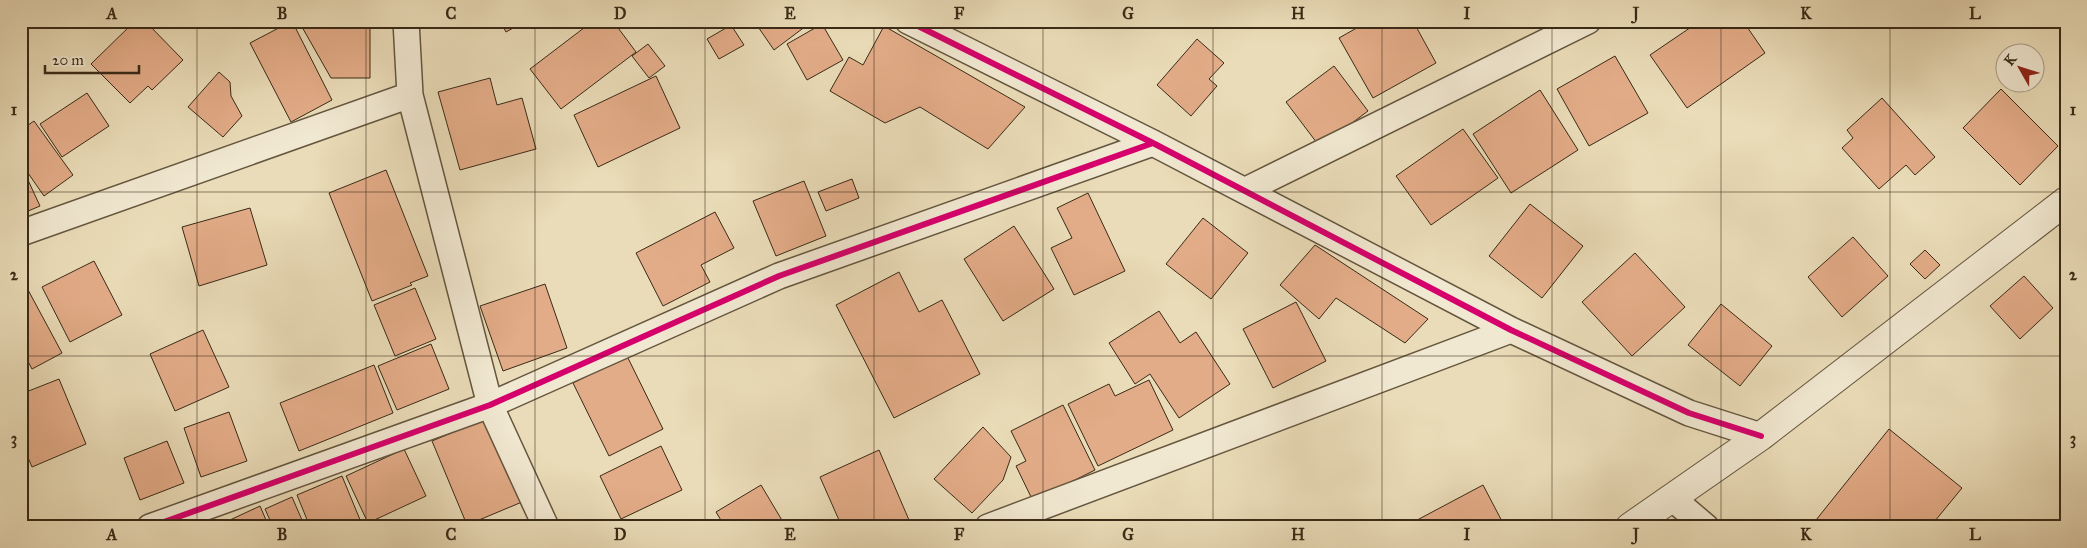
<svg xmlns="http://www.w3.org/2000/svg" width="2087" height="548" viewBox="0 0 2087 548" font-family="'IM FELL Great Primer',serif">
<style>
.building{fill:#e3ac88;stroke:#392a17}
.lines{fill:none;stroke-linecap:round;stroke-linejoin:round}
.minor-casing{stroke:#65563f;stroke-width:28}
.tertiary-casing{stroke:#65563f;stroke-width:30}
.minor{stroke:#f1e8d1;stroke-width:25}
.tertiary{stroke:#f1e8d1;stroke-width:28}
.cycleway-casing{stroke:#f1e8d1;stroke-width:9}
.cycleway{stroke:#d6006c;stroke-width:6}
.grid{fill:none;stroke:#392a17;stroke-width:1;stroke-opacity:0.55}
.neatline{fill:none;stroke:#392a17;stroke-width:2}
.grid-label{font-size:16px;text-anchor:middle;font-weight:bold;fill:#392a17}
</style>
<rect width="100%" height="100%" fill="#eadcb8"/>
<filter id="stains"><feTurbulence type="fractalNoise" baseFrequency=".004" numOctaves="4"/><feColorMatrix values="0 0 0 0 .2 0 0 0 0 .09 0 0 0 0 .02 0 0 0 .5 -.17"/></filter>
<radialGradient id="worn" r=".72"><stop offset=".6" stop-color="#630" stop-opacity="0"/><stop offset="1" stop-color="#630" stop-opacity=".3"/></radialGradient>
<path class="building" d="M135 21H145L183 60 152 90 148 86 130 103 91 64Z
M292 21 332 100 291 122 250 43Z
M311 21H370V78H331L302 27Z
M500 21H520L522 23 506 32Z
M593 21H613L636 52 561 109 530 69Z
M754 21H803L806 26 774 50Z
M1369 21H1413L1436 63 1373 98 1339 38Z
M1700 21H1743L1765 53 1687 108 1650 55Z
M822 24 843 60 807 80 787 44Z
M731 25 744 45 719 59 707 39Z
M884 26 1025 107 988 149 920 107 885 123 830 91 849 57 863 65Z
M1197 39 1224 63 1209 79 1217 86 1191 116 1157 85Z
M648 44 665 66 649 78 632 56Z
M1615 56 1648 113 1589 146 1557 89Z
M1334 66 1368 111 1320 147 1286 102Z
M219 72 230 82 231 96 242 116 223 137 188 107Z
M656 76 680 128 598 167 574 115Z
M490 78 497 105 522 98 536 149 460 170 438 92Z
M2001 89 2058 146 2020 185 1963 128Z
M1540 90 1578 150 1511 193 1473 134Z
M87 93 109 126 62 157 40 124Z
M1882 98 1935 157 1915 175 1906 165 1879 189 1842 148 1853 138 1847 130Z
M34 121 73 175 44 196 21 163V130Z
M1463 129 1498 178 1431 225 1396 176Z
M21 165 40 206 21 214Z
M386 170 428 276 410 283 412 285 372 301 329 193Z
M852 179 859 198 826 211 818 192Z
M804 181 826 236 776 256 753 201Z
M1088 193 1125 271 1074 295 1051 248 1072 238 1057 208Z
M1530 204 1583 246 1542 298 1489 256Z
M250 208 267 265 199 286 182 227Z
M715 212 734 248 701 265 710 282 663 306 636 253Z
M1203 218 1248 253 1211 299 1166 264Z
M1014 226 1054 289 1003 321 964 259Z
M1853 237 1888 276 1842 317 1808 277Z
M1315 245 1428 319 1405 343 1336 298 1319 319 1280 285Z
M1925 250 1940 265 1925 279 1910 264Z
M1635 253 1685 307 1632 356 1582 302Z
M94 261 122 315 70 342 42 287Z
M899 272 919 312 942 300 980 374 894 418 836 305Z
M2024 276 2053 308 2020 339 1990 306Z
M545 284 567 348 503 371 480 306Z
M27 288 62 353 32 369 23 352 21 353V292Z
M415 288 436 339 395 356 374 305Z
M1296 302 1326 361 1273 388 1243 329Z
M1721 304 1772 346 1740 386 1688 345Z
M1159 311 1180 343 1196 332 1230 384 1179 418 1150 374 1135 384 1109 343Z
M203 330 229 387 175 411 150 354Z
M431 344 449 389 397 410 378 366Z
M627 356 663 429 609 456 573 383Z
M374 365 393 413 299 451 280 403Z
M59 379 86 444 32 467 21 441V394Z
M1149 380 1173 430 1098 466 1068 404 1109 384 1115 396Z
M1063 405 1095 470 1033 501 1016 466 1026 461 1011 431Z
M229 412 247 461 201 477 184 428Z
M487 418 522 502 467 525 432 441Z
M983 427 1011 457 1003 480 972 513 934 479Z
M1889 429 1962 488 1930 527H1824L1816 520Z
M167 441 184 483 140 500 124 458Z
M661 446 682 490 621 519 600 476Z
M404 449 426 496 368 523 346 476Z
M879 450 912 527H842L820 477Z
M342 476 363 527H310L297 495Z
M761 485 786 527H725L716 512Z
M1483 485 1505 527H1404Z
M292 497 305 527H273L265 509Z
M260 506 269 527H215Z
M697 521 699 527H685Z"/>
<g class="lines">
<defs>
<path id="minor" d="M406 21 410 95 490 405 546 527
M908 21 1153 143 1511 330 1689 413 1761 436
M1246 190 1588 21
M21 233 410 95
M1672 498 1706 527
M150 527 490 405 779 276 1153 143
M988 527 1511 330"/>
<path id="tertiary" d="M1630 527 1761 436 2066 201"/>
</defs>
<use href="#minor" class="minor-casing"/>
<use href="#tertiary" class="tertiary-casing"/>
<use href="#minor" class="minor"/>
<use href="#tertiary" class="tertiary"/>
<defs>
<path id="cycleway" d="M908 21 1153 143 1511 330 1689 413 1761 436
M150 527 490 405 779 276 1153 143"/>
</defs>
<use href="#cycleway" class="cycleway-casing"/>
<use href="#cycleway" class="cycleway"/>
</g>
<path class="grid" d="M197 21V527M366 21V527M535 21V527M705 21V527M874 21V527M1043 21V527M1213 21V527M1382 21V527M1552 21V527M1721 21V527M1890 21V527M21 192H2066M21 356H2066"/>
<rect width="2087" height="548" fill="none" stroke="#eadcb8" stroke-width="55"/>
<g transform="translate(2020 68) rotate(309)"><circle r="24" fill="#f1e8d1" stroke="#a79c87"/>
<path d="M0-4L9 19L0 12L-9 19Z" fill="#8f2418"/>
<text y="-8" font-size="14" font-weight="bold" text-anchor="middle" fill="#392a17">K</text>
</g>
<path d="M45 65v8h94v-8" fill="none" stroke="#392a17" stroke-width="2.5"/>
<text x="52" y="65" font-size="15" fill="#392a17" stroke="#f1e8d1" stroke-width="4" paint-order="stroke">20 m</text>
<rect x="28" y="28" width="2032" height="492" class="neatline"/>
<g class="grid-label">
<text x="112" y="19">A</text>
<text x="282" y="19">B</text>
<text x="451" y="19">C</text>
<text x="620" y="19">D</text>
<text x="790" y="19">E</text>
<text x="959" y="19">F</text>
<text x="1128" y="19">G</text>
<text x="1298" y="19">H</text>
<text x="1467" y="19">I</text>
<text x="1636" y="19">J</text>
<text x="1806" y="19">K</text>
<text x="1975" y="19">L</text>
<text x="14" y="115">1</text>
<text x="2073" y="115">1</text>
<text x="14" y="280">2</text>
<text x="2073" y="280">2</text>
<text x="14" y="444">3</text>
<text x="2073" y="444">3</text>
<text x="112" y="540">A</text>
<text x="282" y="540">B</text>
<text x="451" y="540">C</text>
<text x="620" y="540">D</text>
<text x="790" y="540">E</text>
<text x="959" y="540">F</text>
<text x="1128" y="540">G</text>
<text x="1298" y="540">H</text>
<text x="1467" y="540">I</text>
<text x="1636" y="540">J</text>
<text x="1806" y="540">K</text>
<text x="1975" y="540">L</text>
</g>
<rect width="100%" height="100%" filter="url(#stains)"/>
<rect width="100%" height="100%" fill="url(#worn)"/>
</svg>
